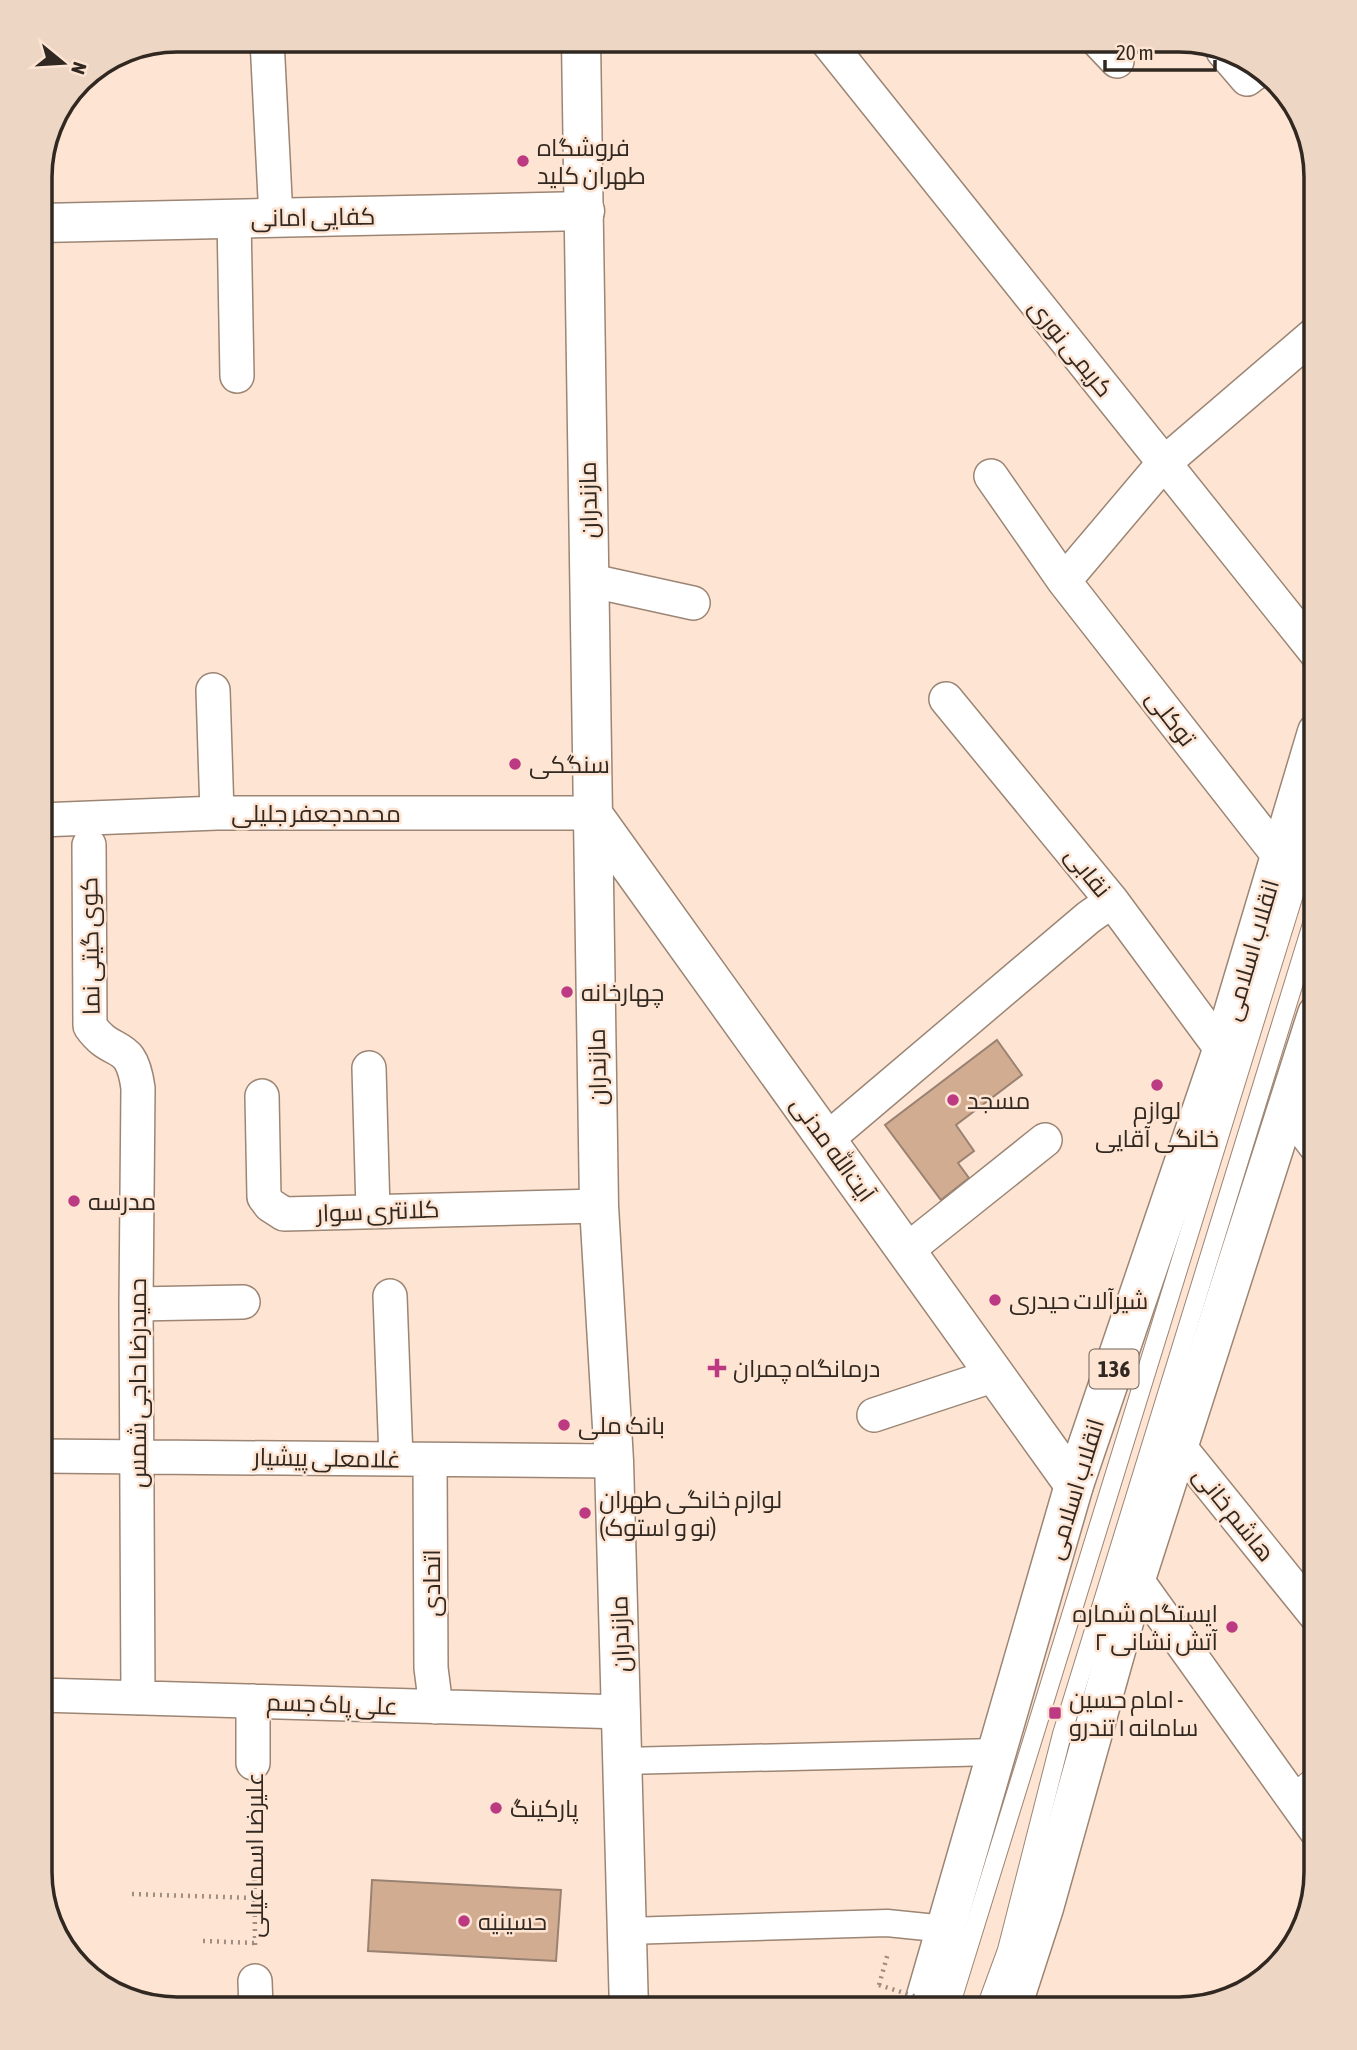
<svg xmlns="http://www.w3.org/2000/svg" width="1357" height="2050" viewBox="0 0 1357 2050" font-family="'Asap Condensed',Cairo,sans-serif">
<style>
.building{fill:#d2ac90;stroke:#998272;stroke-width:2}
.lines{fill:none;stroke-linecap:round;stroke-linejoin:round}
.service-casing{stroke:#9c8574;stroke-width:20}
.pedestrian-casing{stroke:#9c8574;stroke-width:29}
.minor-casing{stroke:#9c8574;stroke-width:36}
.tertiary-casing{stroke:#9c8574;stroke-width:41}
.secondary-casing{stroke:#9c8574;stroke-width:41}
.primary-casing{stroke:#9c8574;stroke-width:41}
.path{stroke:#9e8d80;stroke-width:4.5;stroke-dasharray:2 5;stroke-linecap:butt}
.service{stroke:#fff;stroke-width:18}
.pedestrian{stroke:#fff;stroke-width:26}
.minor{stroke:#fff;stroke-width:33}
.tertiary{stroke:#fff;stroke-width:38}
.secondary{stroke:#fff;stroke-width:38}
.primary{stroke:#fff;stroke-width:38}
.path-bridge{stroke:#9e8d80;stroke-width:4.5;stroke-dasharray:2 5;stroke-linecap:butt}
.poi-dot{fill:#bb3a82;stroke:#fee5d3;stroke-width:2.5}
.labels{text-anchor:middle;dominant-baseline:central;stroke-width:5;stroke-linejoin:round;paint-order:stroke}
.shield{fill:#fee5d3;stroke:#6e6156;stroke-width:2}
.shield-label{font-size:23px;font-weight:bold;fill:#312821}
.poi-label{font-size:24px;fill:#312821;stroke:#fee5d3;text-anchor:start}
.street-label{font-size:24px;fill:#312821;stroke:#fee5d3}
.rim{fill:none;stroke:#312821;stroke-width:3.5}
</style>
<rect width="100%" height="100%" fill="#fee5d3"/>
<path class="building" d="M997 1040 1022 1075 956 1125 974 1151 958 1163 969 1178 941 1200 885 1125Z
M372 1880 561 1890 556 1961 368 1951Z"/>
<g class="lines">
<defs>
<path id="service" d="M1292 1794 1317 1773
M949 2010 1317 820
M985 2010 1007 1950 1062 1734 1317 908"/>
<path id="pedestrian" d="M623 1761 996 1752
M627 1931 887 1923 946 1929"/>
<path id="minor" d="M267 40 276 218
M826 40 1317 654
M1098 41 1117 61
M1223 51 1247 79 1259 70
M234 218 237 376
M991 476 1064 581
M588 580 693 603
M213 690 217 813
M946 699 1112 901 1222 1050
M40 820 217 813H592
M89 845 90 1026C113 1059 131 1037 138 1088L136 1304 138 1698
M1279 856 1064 581 1163 464 1317 332
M369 1068 373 1211
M262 1096 264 1197 270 1205 284 1214 599 1206
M1286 1107 1317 1148
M826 1140 1089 917 1112 901
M906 1251 1045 1140
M390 1296 396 1459
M136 1304 243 1302
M874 1415 995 1375
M1178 1445 1317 1617
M40 1456 614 1461
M430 1460 431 1668 436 1707
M1136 1579 1317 1832
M40 1695 623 1712
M253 1701V1763
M255 1981 256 2009"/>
<path id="tertiary" d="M41 223 585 211"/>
<path id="secondary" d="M581 40 599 1206 614 1461 629 2010
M592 813 1074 1485"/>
<path id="primary" d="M922 2010 1074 1485 1222 1050 1317 732
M1011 2010 1044 1908 1136 1579 1317 1014"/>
</defs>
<use href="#service" class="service-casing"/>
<use href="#pedestrian" class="pedestrian-casing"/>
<use href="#minor" class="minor-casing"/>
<use href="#tertiary" class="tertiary-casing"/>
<use href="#secondary" class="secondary-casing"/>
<use href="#primary" class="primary-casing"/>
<path class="path" d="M254 1796 255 1948
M132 1894 254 1898
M203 1941 255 1943
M879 1985 888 1953"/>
<use href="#service" class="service"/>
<use href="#pedestrian" class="pedestrian"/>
<use href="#minor" class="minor"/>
<use href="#tertiary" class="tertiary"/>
<use href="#secondary" class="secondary"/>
<use href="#primary" class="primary"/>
<path class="path-bridge" d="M879 1985 958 2010"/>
</g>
<g class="poi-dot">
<circle cx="523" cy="161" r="7"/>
<circle cx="515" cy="764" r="7"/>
<circle cx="567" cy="992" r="7"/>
<circle cx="1157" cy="1085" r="7"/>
<circle cx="953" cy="1100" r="7"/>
<circle cx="74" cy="1201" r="7"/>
<circle cx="995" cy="1300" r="7"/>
<path d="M713.5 1357.5h7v7h7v7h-7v7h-7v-7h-7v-7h7z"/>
<circle cx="564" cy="1425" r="7"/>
<circle cx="585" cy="1513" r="7"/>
<circle cx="1232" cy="1627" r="7"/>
<rect x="1048" y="1706" width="14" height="14" rx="3.5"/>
<circle cx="496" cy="1808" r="7"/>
<circle cx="464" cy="1921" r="7"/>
</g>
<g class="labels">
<rect class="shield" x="1089.5" y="1349.5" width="49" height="39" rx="5"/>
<g class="shield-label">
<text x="1114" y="1369">136</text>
</g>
<g class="poi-label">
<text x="537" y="147">فروشگاه<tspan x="537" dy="28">طهران کلید</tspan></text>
<text x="529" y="764">سنگکی</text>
<text x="581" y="992">چهارخانه</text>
<text x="967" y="1100">مسجد</text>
<text x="1157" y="1110" text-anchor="middle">لوازم<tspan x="1157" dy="28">خانگی آقایی</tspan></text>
<text x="88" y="1201">مدرسه</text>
<text x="1009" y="1300">شیرآلات حیدری</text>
<text x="733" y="1368">درمانگاه چمران</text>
<text x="578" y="1425">بانک ملی</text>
<text x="599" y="1499">لوازم خانگی طهران<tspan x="599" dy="28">(نو و استوک)</tspan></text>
<text x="1218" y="1613" text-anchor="end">ایستگاه شماره<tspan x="1218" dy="28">۲ آتش نشانی</tspan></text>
<text x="1069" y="1699">امام حسین -<tspan x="1069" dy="28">سامانه ۱ تندرو</tspan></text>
<text x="510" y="1808">پارکینگ</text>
<text x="478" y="1921">حسینیه</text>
</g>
<g class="street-label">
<text transform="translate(313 217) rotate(-1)">کفایی امانی</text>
<text transform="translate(1071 348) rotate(51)">کریمی نوری</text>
<text transform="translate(588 500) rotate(-91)">مازندران</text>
<text transform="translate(1171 718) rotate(52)">توکلی</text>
<text x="316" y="813">محمدجعفر جلیلی</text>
<text transform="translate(1088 872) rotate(51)">نقابی</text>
<text transform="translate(90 946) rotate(-91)">کوی گیتی نما</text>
<text transform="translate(1251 950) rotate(-74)">انقلاب اسلامی</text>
<text transform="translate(597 1067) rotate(-91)">مازندران</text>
<text transform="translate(833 1149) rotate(54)">آیت‌الله مدنی</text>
<text transform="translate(378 1211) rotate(-2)">کلانتری سوار</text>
<text transform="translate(137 1383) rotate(-90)">حمیدرضا حاجی شمس</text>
<text transform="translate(327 1458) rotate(1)">غلامعلی پیشیار</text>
<text transform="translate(1075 1489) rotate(-73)">انقلاب اسلامی</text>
<text transform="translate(1234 1514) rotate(51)">هاشم خانی</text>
<text transform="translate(431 1583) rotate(-90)">اتحادی</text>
<text transform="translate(620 1634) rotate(-92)">مازندران</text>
<text transform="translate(332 1704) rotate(2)">علی پاک جسم</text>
<text transform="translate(254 1855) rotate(-90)">علیرضا اسماعیلی</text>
</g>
</g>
<path d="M0 0H1357V2050H0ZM177 52H1179A125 125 0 0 1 1304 177V1872A125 125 0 0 1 1179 1997H177A125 125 0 0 1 52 1872V177A125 125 0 0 1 177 52Z" fill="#eed6c5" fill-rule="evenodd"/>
<path class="rim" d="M177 52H1179A125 125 0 0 1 1304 177V1872A125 125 0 0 1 1179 1997H177A125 125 0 0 1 52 1872V177A125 125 0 0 1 177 52Z"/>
<g transform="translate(63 63) rotate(108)" stroke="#fee5d3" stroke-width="5" paint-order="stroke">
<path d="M0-5L12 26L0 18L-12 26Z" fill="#312821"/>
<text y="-10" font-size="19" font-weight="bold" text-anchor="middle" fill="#312821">N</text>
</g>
<path d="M1105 60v10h110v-10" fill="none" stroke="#312821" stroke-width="3.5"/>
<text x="1116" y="60" font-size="21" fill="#312821" stroke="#fee5d3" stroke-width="5" paint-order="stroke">20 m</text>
</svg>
